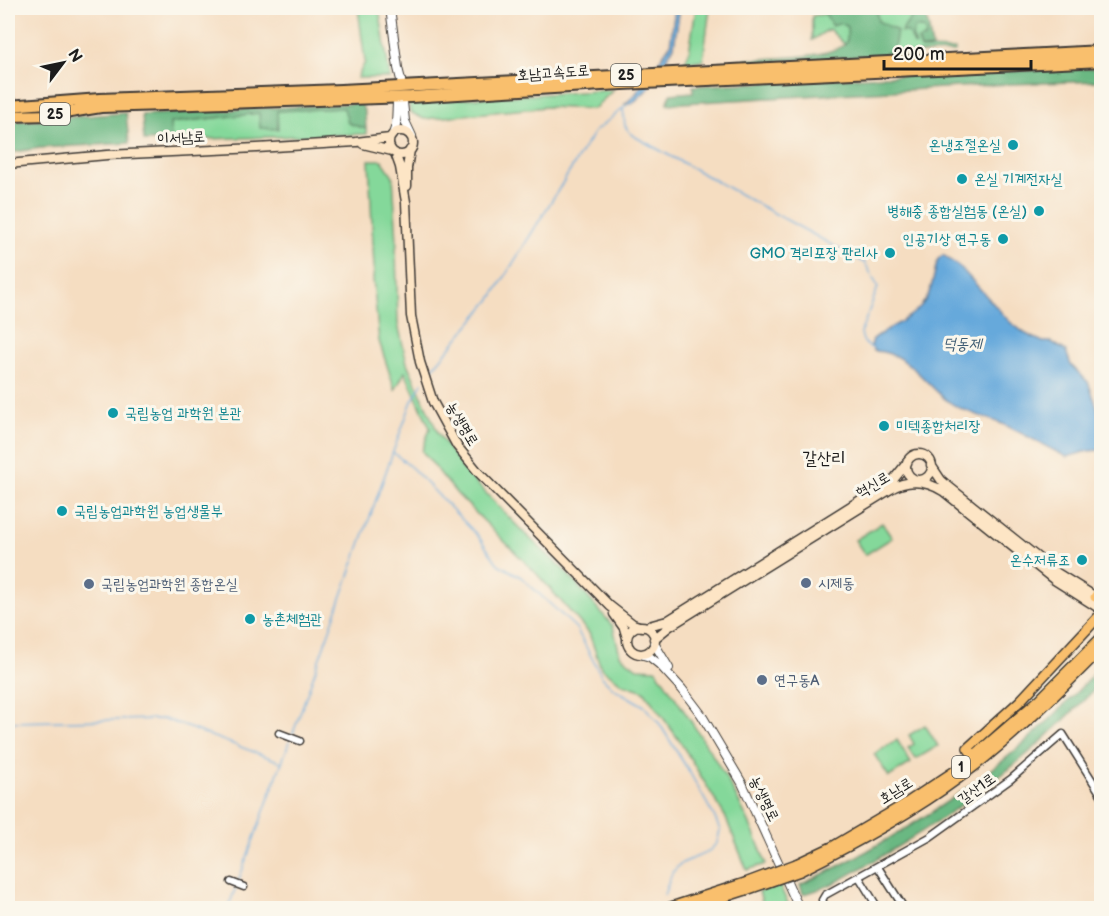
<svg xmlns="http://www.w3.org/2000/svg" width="1109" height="916" viewBox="0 0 1109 916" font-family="'Balsamiq Sans','Poor Story',sans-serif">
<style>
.green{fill:#84d89a;stroke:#507a5b;stroke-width:1.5}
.forest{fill:#6bb882;stroke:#446a4f;stroke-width:1.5}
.water{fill:#66a9db;stroke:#41627c;stroke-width:1.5}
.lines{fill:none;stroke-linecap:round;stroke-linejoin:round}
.stream{stroke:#66a9db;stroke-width:1.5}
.minor-tunnel{stroke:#cab6a0;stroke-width:6;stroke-dasharray:6 3;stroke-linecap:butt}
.minor-casing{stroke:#3d3935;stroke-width:9}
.tertiary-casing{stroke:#3d3935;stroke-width:10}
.secondary-casing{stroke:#3d3935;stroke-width:11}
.trunk-casing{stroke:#3d3935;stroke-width:12}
.motorway-casing{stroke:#3d3935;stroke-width:14}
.minor{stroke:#fff;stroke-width:6}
.tertiary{stroke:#fff;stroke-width:8}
.secondary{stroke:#fde5c5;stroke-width:8}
.trunk{stroke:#f9bf6d;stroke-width:9}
.motorway{stroke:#f9bf6d;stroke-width:10}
.trunk-bridge-casing{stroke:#3d3935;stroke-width:12;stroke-linecap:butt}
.trunk-bridge{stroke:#f9bf6d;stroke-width:9}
.culture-dot{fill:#0f9aa8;stroke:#fbf7ec;stroke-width:2}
.service-dot{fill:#5c6f8a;stroke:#fbf7ec;stroke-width:2}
.labels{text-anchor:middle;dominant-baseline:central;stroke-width:6;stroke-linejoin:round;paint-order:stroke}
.shield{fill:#fbf7ec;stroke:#5f5e5a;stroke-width:1.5}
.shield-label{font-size:14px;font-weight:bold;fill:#1c1c1c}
.street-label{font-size:15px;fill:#1c1c1c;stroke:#fbf7ec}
.culture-label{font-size:15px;fill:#0d838f;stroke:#fbf7ec;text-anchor:end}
.service-label{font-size:15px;fill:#4e5e75;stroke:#fbf7ec;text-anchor:start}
.water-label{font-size:16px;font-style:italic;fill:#3d5b72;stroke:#fbf7ec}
.quarter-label{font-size:18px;fill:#1c1c1c;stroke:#fbf7ec}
</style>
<rect width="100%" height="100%" fill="#fbf7ec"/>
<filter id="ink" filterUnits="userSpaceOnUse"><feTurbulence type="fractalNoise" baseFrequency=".0167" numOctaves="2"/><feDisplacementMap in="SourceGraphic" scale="12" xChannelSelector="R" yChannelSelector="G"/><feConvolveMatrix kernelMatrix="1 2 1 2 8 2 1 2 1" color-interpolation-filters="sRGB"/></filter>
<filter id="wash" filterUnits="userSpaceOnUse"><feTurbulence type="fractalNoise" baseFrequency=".008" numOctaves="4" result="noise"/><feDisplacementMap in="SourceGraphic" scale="24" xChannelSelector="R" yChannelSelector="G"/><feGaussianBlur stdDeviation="1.35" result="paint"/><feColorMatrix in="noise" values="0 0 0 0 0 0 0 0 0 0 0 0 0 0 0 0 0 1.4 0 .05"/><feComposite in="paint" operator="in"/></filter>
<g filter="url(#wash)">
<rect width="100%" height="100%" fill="#f5ddc1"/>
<path class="green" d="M358 8H379L390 78H357L365 62Z
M696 8H710L703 60 685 62 689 52Z
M876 8H918L902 31H907L916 46 912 35 915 27 923 28 926 33 925 39 918 40 921 49 955 50V52L893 54 895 39 878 21Z
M825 14 832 26 841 23 847 27 848 39 844 44 829 29 812 40V16Z
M613 90 594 109 546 107 424 119 410 112 409 102Z
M345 108 348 123 366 129 367 134 171 140 170 123 259 113 277 129 276 111Z
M369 160H382L393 176 397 242 396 251 398 324 407 363 438 433 463 469 524 533 565 571 613 626 620 655 637 668 656 669C698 731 741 793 766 864L747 870 725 816 679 740 644 691 623 684 601 668 589 633 537 574 457 494 422 451 430 428 405 372 395 390 379 341 373 279 374 269Z
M882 523 892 538 865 555 855 540Z
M925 725 938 746 916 759 908 748 914 744 909 735Z
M897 740 911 763 889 777 874 754Z
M779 884 790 908H764L759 892Z"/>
<path class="forest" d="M831 8H876L878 21 897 31 893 54 738 64 736 60C762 58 823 59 844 45 849 41 847 33 847 27L841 23 832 26 825 14 830 11Z
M918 8H921L928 24 932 48 921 49 918 40 925 38 926 33 923 28H915L912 35 915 46 907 32H901Z
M1101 68V81L1010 84 667 104 671 94 693 92V86L925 74Z
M361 103 365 114 366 129 348 123 344 108 277 111 278 129 260 128 259 113 170 123 171 140 144 141 142 115Z
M126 113 129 143 40 148 8 153V122Z
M1101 666V683C1079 705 1056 729 1032 750 985 790 935 825 882 856 858 870 831 888 803 894L800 885C885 846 979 787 1047 722 1066 704 1083 685 1101 666Z"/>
<path class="water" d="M675 8H680L674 46 649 88 632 104H625L635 95 670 45Z
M943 255 961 268 1010 322 1026 334 1043 342H1052L1066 351 1071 365 1088 382 1101 418V450L1088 451 1067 457C1044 446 1023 433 1000 423 981 415 961 412 945 399 921 379 907 352 874 351L871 346 873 339C890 326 919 316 928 295 934 283 934 271 938 259Z"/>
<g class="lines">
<path class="stream" d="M623 108 625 126 632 135 865 263 878 287 861 332C862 340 864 345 872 348
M428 374 491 299 594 132 627 105
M394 453 413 469 478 536 498 564 521 577 576 628 602 677 613 688 644 706 659 723 690 773 715 818 720 830 717 843 708 852 680 864 672 873 664 895
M8 722 165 719 281 762
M292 736 393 452 412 401 422 383
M238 882 290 740
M228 908 236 887"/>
</g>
</g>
<g filter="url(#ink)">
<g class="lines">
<path class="minor-tunnel" d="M962 75 965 50"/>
<defs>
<path id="minor" d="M279 733 300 741
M878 867 904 908
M859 877 878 908
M231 882 244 887
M826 908 822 900 825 895 930 837 1011 779 1063 734 1102 796"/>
<path id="tertiary" d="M390 8 398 68 401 80
M403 102 405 121 412 136
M393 134 396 125 397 102
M654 643 669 668
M640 654 650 657 660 665 682 689 701 714 742 783 799 908"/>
<path id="secondary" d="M389 143a12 12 0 1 1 24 0a12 12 0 1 1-24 0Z
M363 144 392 151
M395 153 400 167 406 202 411 316 420 362 433 402 457 446 479 473 610 606 633 624 642 627
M8 164 107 155 257 148 356 142 390 138
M407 186V168L410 150
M906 467a13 13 0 1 1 26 0a13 13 0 1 1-26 0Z
M931 465 941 480 948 486 1057 573 1102 601
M614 614 624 628 627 638
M627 640a14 14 0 1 1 28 0a14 14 0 1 1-28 0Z
M645 627 667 621 894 479 907 463
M654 639 670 626 889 490C907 479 925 480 943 491L1053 579 1102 610"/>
<path id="trunk" d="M1095 597 1097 594 1102 597
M974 756 968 748 1020 701 1102 613
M796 864 834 846 902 806 961 767 1039 700 1102 637
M800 871C855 844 909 815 959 778 1010 740 1057 694 1102 648
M668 908 745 883
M690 908 746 890"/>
<path id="motorway" d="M8 106 100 99 341 90 1102 51
M8 116 52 115 101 107 411 97 602 85 1102 61"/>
</defs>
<use href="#minor" class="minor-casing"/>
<use href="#tertiary" class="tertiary-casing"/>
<use href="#secondary" class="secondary-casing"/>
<use href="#trunk" class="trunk-casing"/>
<use href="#motorway" class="motorway-casing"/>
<use href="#minor" class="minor"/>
<use href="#tertiary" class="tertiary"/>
<use href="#secondary" class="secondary"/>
<use href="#trunk" class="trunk"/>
<use href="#motorway" class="motorway"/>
<defs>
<path id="trunk-bridge" d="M745 883 796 864
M746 890 800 871"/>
</defs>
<use href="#trunk-bridge" class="trunk-bridge-casing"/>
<use href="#trunk-bridge" class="trunk-bridge"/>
</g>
</g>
<g class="culture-dot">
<circle cx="1013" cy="145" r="6"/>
<circle cx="962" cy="179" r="6"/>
<circle cx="1039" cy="211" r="6"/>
<circle cx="1003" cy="239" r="6"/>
<circle cx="890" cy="253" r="6"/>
<circle cx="113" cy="413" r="6"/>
<circle cx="884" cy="426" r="6"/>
<circle cx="62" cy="511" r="6"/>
<circle cx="1082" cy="560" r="6"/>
<circle cx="250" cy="619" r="6"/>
</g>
<g class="service-dot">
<circle cx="806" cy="583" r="6"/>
<circle cx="89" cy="584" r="6"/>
<circle cx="762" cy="680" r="6"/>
</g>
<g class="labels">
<g class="shield">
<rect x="611" y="64" width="30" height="22" rx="4.5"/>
<rect x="40" y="103" width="30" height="22" rx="4.5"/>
<rect x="952" y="756" width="18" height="22" rx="4.5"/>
</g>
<g class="shield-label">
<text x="626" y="75">25</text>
<text x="55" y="114">25</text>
<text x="961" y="767">1</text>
</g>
<g class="street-label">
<text transform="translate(553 73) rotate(-4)">호남고속도로</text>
<text transform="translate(181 138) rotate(-3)">이서남로</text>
<text transform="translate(462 424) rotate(59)">농생명로</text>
<text transform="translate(873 485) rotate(-31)">혁신로</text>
<text transform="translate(977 789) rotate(-36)">갈산1로</text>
<text transform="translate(896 791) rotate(-32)">호남로</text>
<text transform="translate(764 799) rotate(64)">농생명로</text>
</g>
<g class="culture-label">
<text x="1001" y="145">온냉조절온실</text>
<text x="974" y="179" text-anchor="start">온실 기계전자실</text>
<text x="1027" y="211">병해충 종합실험동 (온실)</text>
<text x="991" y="239">인공기상 연구동</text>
<text x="878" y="253">GMO 격리포장 판리사</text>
<text x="125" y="413" text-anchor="start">국립농업 과학원 본관</text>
<text x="896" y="426" text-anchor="start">미텍종합처리장</text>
<text x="74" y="511" text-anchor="start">국립농업과학원 농업생물부</text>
<text x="1070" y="560">온수저류조</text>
<text x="262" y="619" text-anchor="start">농촌체험관</text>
</g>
<g class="service-label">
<text x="818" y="583">시제동</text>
<text x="101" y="584">국립농업과학원 종합온실</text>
<text x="774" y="680">연구동A</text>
</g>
<g class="water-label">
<text x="962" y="344">덕동제</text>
</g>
<g class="quarter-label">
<text x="824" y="458">갈산리</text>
</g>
</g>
<rect width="1109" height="916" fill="none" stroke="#fbf7ec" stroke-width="30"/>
<g transform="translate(63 63) rotate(58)" stroke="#fbf7ec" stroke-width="4.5" paint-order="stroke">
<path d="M0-4.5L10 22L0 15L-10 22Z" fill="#1c1c1c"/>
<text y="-9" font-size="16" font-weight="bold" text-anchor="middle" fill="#1c1c1c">N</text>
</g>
<path d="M884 60v9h147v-9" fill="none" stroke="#1c1c1c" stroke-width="3"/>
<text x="893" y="60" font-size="18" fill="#1c1c1c" stroke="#fbf7ec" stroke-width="4.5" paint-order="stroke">200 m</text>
</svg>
